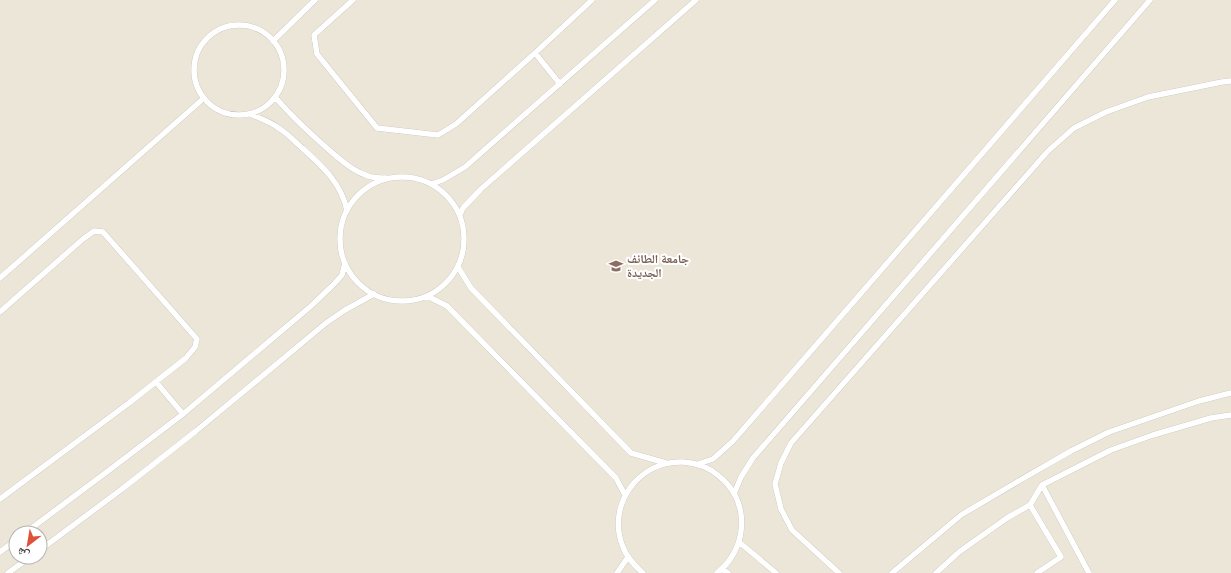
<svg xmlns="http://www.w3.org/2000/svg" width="1231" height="573" viewBox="0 0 1231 573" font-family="Roboto,'Noto Naskh Arabic',sans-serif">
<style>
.education{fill:#ece6d9;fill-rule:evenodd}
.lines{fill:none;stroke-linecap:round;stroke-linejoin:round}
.lane-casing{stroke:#bfbab0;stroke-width:6}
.lane{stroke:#fff;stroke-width:5.5}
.labels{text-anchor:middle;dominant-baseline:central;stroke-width:4;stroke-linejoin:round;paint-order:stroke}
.education-label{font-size:12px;font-weight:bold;fill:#785e54;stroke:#fff;text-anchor:start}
</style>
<rect width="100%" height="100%" fill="#f4f2ed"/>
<path class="education" d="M0 0H1231V573H0ZM16 533H40V557H16Z"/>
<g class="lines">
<defs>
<path id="lane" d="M353 0 314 35 317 54 377 128 438 135 456 124 506 79 535 53 592 0
M194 70a45 45 0 1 1 90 0a45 45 0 1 1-90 0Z
M273 41 315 0
M535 53 560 84
M276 98C294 119 315 138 336 156 346 164 355 172 368 176 373 178 380 178 386 178
M250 114C260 118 271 122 280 129 288 134 294 141 301 147 321 165 342 183 347 211
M340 239a62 62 0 1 1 124 0a62 62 0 1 1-124 0Z
M431 184 443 180 465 167 655 0
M460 215 463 208 481 189 696 0
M458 267 471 288 631 453 666 463
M0 278 204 98
M427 296 447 306 616 478 625 495
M0 312 83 239 94 231 103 232 197 339 195 347 186 358 129 403 0 499
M156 382 183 414
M698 464 713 459 733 441 1115 0
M1042 485 1089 573
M734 494 741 477 753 458 1150 0
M1030 505 1061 557 1037 573
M25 533 108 471 183 414 311 306 334 284 342 275 345 263
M739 542 776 573
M40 550 122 489 196 431 326 323 345 310 374 294
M0 552 16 540
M722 569 728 573
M8 573 30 557
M617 573 628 557
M643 573C635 566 627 558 623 547 606 506 638 460 683 462 696 463 709 467 719 476 731 486 739 499 741 514 744 537 735 559 717 573
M839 573 792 530 781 509 775 484 781 463 791 443 1048 151 1074 128 1106 112 1148 97 1222 82 1231 81
M892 573 961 515 1017 482 1071 451 1109 432 1199 401 1231 393
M936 573 959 552 1007 518 1030 505 1042 485 1111 450 1153 435 1211 418 1231 415"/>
</defs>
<use href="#lane" class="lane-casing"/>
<use href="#lane" class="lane"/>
</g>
<defs>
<symbol id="university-bare" viewBox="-9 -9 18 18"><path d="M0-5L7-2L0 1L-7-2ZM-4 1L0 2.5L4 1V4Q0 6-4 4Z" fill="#8d6e63" stroke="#fff" stroke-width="2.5" paint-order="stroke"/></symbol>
</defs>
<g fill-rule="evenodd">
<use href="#university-bare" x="606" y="256" width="20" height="20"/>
</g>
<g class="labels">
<g class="education-label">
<text x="627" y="259">جامعة الطائف<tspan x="627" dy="14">الجديدة</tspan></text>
</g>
</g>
<g transform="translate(28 545) rotate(211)"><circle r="19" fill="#ffffff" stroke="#b6b4b1"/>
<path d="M0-3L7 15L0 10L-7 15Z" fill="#e15038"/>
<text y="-6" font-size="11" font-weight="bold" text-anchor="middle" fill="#48433b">ش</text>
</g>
</svg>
